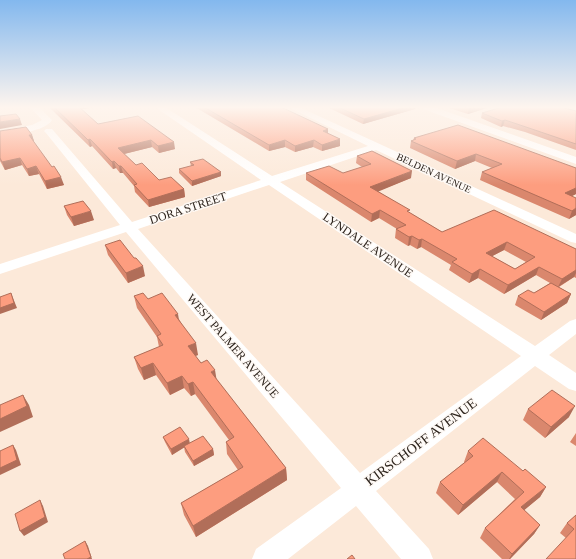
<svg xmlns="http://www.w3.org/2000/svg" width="576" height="559" viewBox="0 0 576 559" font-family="Georgia,serif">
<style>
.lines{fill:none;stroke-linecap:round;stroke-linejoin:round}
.minor{fill:#fff;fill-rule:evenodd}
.wall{fill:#da876d;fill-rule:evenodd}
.shaded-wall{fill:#b16e59}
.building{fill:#fd9d7f;stroke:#b16e59;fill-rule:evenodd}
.labels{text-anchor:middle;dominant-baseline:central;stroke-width:3;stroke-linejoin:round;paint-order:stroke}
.far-street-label{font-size:10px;fill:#2c231c;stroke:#fef9f5}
.street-label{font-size:12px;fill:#2c231c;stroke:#fef9f5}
.near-street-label{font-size:14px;fill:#2c231c;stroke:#fef9f5}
</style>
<rect width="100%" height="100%" fill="#fce9d9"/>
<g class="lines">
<path class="minor" d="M30 107H39L52 120C45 132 13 134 0 137V131L32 125 42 120Z
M155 107H165L272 176 368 146 288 107H299L576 234V243L571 242 376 150 280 182 535 346 570 321 576 319V334L549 355 576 373V391L569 389 535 366 376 491 429 549 433 559H401L356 506 288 559H252L256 549 341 488 126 232 0 274V264L120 225 46 133 44 131 46 129H52L132 222 261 180ZM269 185 521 356 360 473 138 229Z
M422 107H434L576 157V164L423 109Z"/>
</g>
<path class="wall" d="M49 107H97L82 109 98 124 138 116 175 149 159 153 152 147 124 154 136 165 159 180 184 189 185 197 149 207 135 192 134 186 123 173H120L116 168 113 169 92 146 90 147Z
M195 107H281L328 133 340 146 322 151 313 147 295 152 285 147 269 151Z
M327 107H416L415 109 363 124Z
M446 107H490L468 114Z
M576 111V150L525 132 503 126 501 127 481 118 482 113Z
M0 131 32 135 34 141 33 142 64 185 47 189 39 174 29 176 22 165 5 170 0 161Z
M414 138 576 168V194L572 196 576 215 569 219 480 180 482 172 492 168 475 161 455 169 410 148 411 141 413 140Z
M357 156 411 178 378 191 410 213 442 232 576 249V278L574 277 559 287 571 294 567 303 541 320 515 305 518 296 534 293 550 283 536 275 504 294 478 278 469 283 449 270 451 265 421 247 417 249 410 245 408 246 395 238 396 229H397L379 218 371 222 306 180V173H343L362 167 356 163ZM504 250 526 262 515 269 492 256Z
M190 162 221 172V176L192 186 179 173V169L191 166Z
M64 206 94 220 74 226 67 215Z
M105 245 145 276 128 283 108 255Z
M134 296 148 299 179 319 198 355 195 356 201 363 216 379 286 468 287 480 196 537 184 515 181 503 238 470 227 454 226 442 229 440 195 394 191 396 184 388 170 395 156 375 144 380 138 369 134 357 159 347 157 337 137 308Z
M528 409 569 417 545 438 523 420Z
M576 433V446L570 442Z
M163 437 213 449 214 455 194 466 185 452 184 447 172 455 165 442Z
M468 451 523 471 546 487 540 497 524 510 540 525 534 534 510 559H502L480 538 485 528 515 499 497 482 458 515 436 493 440 482 465 462H464Z
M576 515V559L566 538 560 533 567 523Z"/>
<path class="shaded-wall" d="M76 107H97L77 110Z
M406 107H416L415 109 363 124 364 119Z
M474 107H490L468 114 469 108Z
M20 119 22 125 0 129V122Z
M505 120 503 126 501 127 502 121Z
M328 129V135L323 131Z
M29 135H32L34 141 31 142Z
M90 139 92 146 90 147 88 140Z
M340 139V146L322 151V145Z
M151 140 152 147 120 155 118 148Z
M285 140V147L269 151V145Z
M314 140 313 147 295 152V146Z
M174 142 175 149 159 153 158 146Z
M476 154 475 161 455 169 457 161Z
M20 158 22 165 5 170 2 162Z
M114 161 116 168 113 169 112 162Z
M36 166 39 174 29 176 27 169Z
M119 166H121L123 173H120Z
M412 171 411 178 370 195V187Z
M221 172V176L192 186V181Z
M61 177 64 185 47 189 45 181Z
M576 188V194L562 201 565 193Z
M184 189 185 197 149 207 148 200Z
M576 208V215L569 219 572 211Z
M380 210 379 218 371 222 372 214Z
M91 211 94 220 74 226 71 217Z
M412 236 410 245 408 246 409 237Z
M422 239 421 247 417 249 419 240Z
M507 242 504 250 483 261 486 253Z
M143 266 145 276 128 283 126 273Z
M539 267 536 275 504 294 508 285Z
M480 269 478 278 469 283 472 274Z
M576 270V273L574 277 558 287 562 279Z
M11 293 17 308 0 314V308Z
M571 294 567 303 541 320 544 312Z
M178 314 180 326 175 315Z
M196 343 198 355 190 358 188 346Z
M153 363 156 375 144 380 141 368Z
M215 370 217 382 211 372Z
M182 376 184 388 170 395 167 383Z
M193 382 195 394 191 396 188 384Z
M23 395 29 405 33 417 0 432V419Z
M575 406 569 417 545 438 551 427Z
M189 439 190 444 172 455 171 449Z
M13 445 16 450 21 465 0 475V468Z
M213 449 214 455 194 466 193 461Z
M286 468 287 480 196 537 193 526Z
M502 472 497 482 458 515 463 505Z
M546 487 540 497 516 517 521 507Z
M40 500 43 506 48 522 24 536 20 531Z
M540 525 534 534 510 559H509L512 554Z
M85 541 88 546 92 559H87Z"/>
<path class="building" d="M54 107H79L98 124 138 116 174 142 158 146 151 140 118 148 136 165 142 163 159 180 171 177 184 189 148 200 134 185 137 184 121 166H119L114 161 112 162 90 139 88 140Z
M204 107H281L328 129 323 131 340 139 322 145 314 140 295 146 285 140 269 145Z
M338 107H406L364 119Z
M464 107H474L469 108Z
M502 107H561L576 111V144L526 127 505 120 502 121 482 113Z
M16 114 20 119 0 122V116Z
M458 125 576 168V188L565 193 576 198V208L572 211 482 172 502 164 476 154 457 161 411 141 416 139 414 138Z
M26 127 32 135H29L52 167 54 166 61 177 45 181 36 166 27 169 20 158 2 162 0 158V131Z
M372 151 412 171 370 187 410 210 407 211 442 232 494 210 576 249V270L562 279 539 267 508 285 480 269 472 274 452 262 457 259 422 239 419 240 412 236 409 237 396 229 406 225 380 210 372 214 306 173 329 166 343 173 371 164 357 156ZM507 242 535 257 515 269 486 253Z
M203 159 221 172 192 181 179 169 194 165 190 162Z
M83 201 91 211 71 217 64 206Z
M120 240 134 258H136L143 266 126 273 105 245Z
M551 283 571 294 544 312 518 296 528 290 534 293Z
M11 293 14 303 0 308V297Z
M143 293 148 299 162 293 178 314 175 315 196 343 188 346 201 363 207 360 215 370 211 372 286 468 193 526 181 503 243 467 226 442 234 437 193 382 188 384 182 376 167 383 153 363 141 368 134 357 163 345 157 336 161 334 134 296Z
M552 390 575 406 551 427 528 409Z
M23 395 27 406 0 419V405Z
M180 427 189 439 171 449 163 437Z
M203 436 213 449 193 461 184 446Z
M483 438 523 471 525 469 546 487 521 507 540 525 512 554 485 528 524 492 502 472 463 505 440 482 473 456 468 451Z
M13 445 17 460 0 468V451Z
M40 500 45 517 20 531 15 514Z
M576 515V559H546L574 529 567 523Z
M85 541 91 557 87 559H65L63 554Z
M352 555 355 559H347Z"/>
<linearGradient id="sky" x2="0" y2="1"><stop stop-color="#83b8ee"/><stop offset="0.58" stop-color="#fef5ee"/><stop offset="1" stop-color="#fef5ee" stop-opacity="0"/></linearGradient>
<rect width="576" height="185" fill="url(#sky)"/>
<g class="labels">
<g class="far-street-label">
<text transform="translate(434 173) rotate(25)">BELDEN AVENUE</text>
</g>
<g class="street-label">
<text transform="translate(188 208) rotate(-18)">DORA STREET</text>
<text transform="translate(368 245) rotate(34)">LYNDALE AVENUE</text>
<text transform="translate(233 346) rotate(49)">WEST PALMER AVENUE</text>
</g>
<g class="near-street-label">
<text transform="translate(421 442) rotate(-37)">KIRSCHOFF AVENUE</text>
</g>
</g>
</svg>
